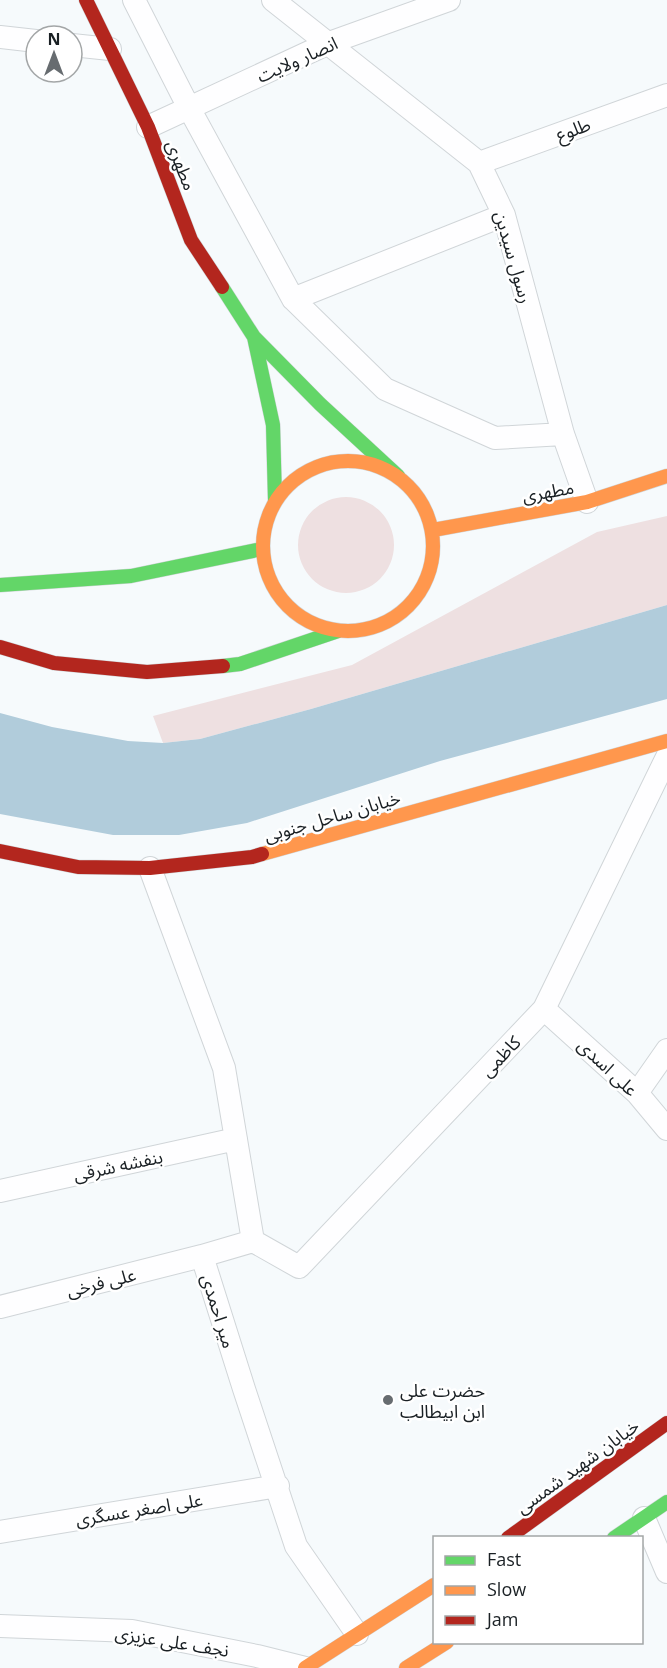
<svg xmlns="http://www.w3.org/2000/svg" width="667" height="1668" viewBox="0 0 667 1668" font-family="'Open Sans','Noto Sans Arabic',sans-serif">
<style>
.green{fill:#eee0e1}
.water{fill:#b1ccdb}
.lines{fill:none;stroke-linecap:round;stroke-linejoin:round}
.street-casing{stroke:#d0d5d8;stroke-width:24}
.fast-casing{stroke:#d0d5d8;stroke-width:15}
.slow-casing{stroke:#d0d5d8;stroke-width:15}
.jam-casing{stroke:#d0d5d8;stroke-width:15}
.street{stroke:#fefeff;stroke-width:22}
.fast{stroke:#63d668;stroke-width:14}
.slow{stroke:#ff974d;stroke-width:14}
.jam{stroke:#b3261e;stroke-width:14}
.poi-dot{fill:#676c70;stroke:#fff;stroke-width:2}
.labels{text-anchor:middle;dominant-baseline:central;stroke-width:5;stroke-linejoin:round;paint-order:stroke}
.street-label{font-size:18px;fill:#1a2024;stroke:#fff}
.poi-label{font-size:18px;fill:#1a2024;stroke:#fff;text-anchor:start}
</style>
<rect width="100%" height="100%" fill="#f6fafc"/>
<path class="green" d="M298 545a48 48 0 1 1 96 0a48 48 0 1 1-96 0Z
M667 516V605L311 709 200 739 163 743 153 716 352 665 597 532Z"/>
<path class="water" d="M667 605V699L440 761 247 823 179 835H113L0 814V713L52 727 128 741 163 743 200 739 311 709Z"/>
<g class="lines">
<defs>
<path id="street" d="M134 0 189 108 293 299 385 389 495 438 563 434
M273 0 479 163 504 215 563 434 587 502
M0 37 36 41
M72 45 110 49
M148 127 329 43 449 0
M479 163 667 95
M293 299 504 215
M150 868 224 1068 253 1241 202 1256 244 1389 296 1546 357 1634
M544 1009 637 1093 667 1129
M637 1093 667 1050
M0 1191 236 1139
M253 1241 299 1267 544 1009 667 757
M0 1307 202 1256
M644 1518 667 1572
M0 1532 278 1486
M0 1626 132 1631 257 1656 305 1668"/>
<path id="fast" d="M222 287 254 337 320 404 398 476
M254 337 273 425 275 500
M0 585 131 576 262 549
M223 666 240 664 338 631
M614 1538 667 1502"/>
<path id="slow" d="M263 546a85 85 0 1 1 170 0a85 85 0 1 1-170 0Z
M433 530 587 502 667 476
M262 854 667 741
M305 1668 434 1585
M406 1668 447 1642"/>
<path id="jam" d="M86 0 148 127 191 240 222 287
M0 647 54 663 147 672 223 666
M0 851 78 867 150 868 252 857 262 854
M508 1538 667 1423"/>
</defs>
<use href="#street" class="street-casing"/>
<use href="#fast" class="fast-casing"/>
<use href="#slow" class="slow-casing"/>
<use href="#jam" class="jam-casing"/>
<use href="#street" class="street"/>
<use href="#fast" class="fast"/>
<use href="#slow" class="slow"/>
<use href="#jam" class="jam"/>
</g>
<circle class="poi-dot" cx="388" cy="1400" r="6"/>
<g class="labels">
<g class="street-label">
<text transform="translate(297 59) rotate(-24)">انصار ولایت</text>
<text transform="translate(573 129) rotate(-20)">طلوع</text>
<text transform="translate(182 165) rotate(69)">مطهری</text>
<text transform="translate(514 257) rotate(74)">رسول سیدین</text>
<text transform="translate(548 491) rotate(-10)">مطهری</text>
<text transform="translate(332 816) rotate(-16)">خیابان ساحل جنوبی</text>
<text transform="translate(500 1056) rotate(-46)">کاظمی</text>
<text transform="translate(608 1067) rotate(43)">علی اسدی</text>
<text transform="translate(118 1165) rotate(-12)">بنفشه شرقی</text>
<text transform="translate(101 1282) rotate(-14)">علی فرخی</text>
<text transform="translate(219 1311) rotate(73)">میر احمدی</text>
<text transform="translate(577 1466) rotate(-36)">خیابان شهید شمسی</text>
<text transform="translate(139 1509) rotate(-9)">علی اصغر عسگری</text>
<text transform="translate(172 1641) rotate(9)">نجف علی عزیزی</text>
</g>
<g class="poi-label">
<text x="400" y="1390">حضرت علی<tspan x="400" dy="21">ابن ابیطالب</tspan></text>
</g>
</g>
<rect x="433" y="1536" width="210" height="108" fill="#ffffff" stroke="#a3a6a7" stroke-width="1.5"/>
<rect x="445" y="1556" width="30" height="9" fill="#63d668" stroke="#a3a6a7" stroke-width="1.5"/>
<text x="487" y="1566" font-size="18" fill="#1a2024">Fast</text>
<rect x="445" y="1586" width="30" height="9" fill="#ff974d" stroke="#a3a6a7" stroke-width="1.5"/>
<text x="487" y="1596" font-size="18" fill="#1a2024">Slow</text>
<rect x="445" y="1616" width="30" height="9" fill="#b3261e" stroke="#a3a6a7" stroke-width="1.5"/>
<text x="487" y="1626" font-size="18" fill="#1a2024">Jam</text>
<g transform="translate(54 54)"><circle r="28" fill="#ffffff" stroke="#a3a6a7" stroke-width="1.5"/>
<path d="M0-4.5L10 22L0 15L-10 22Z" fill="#676c70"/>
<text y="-9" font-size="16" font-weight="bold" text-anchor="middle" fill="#1a2024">N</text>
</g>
</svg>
